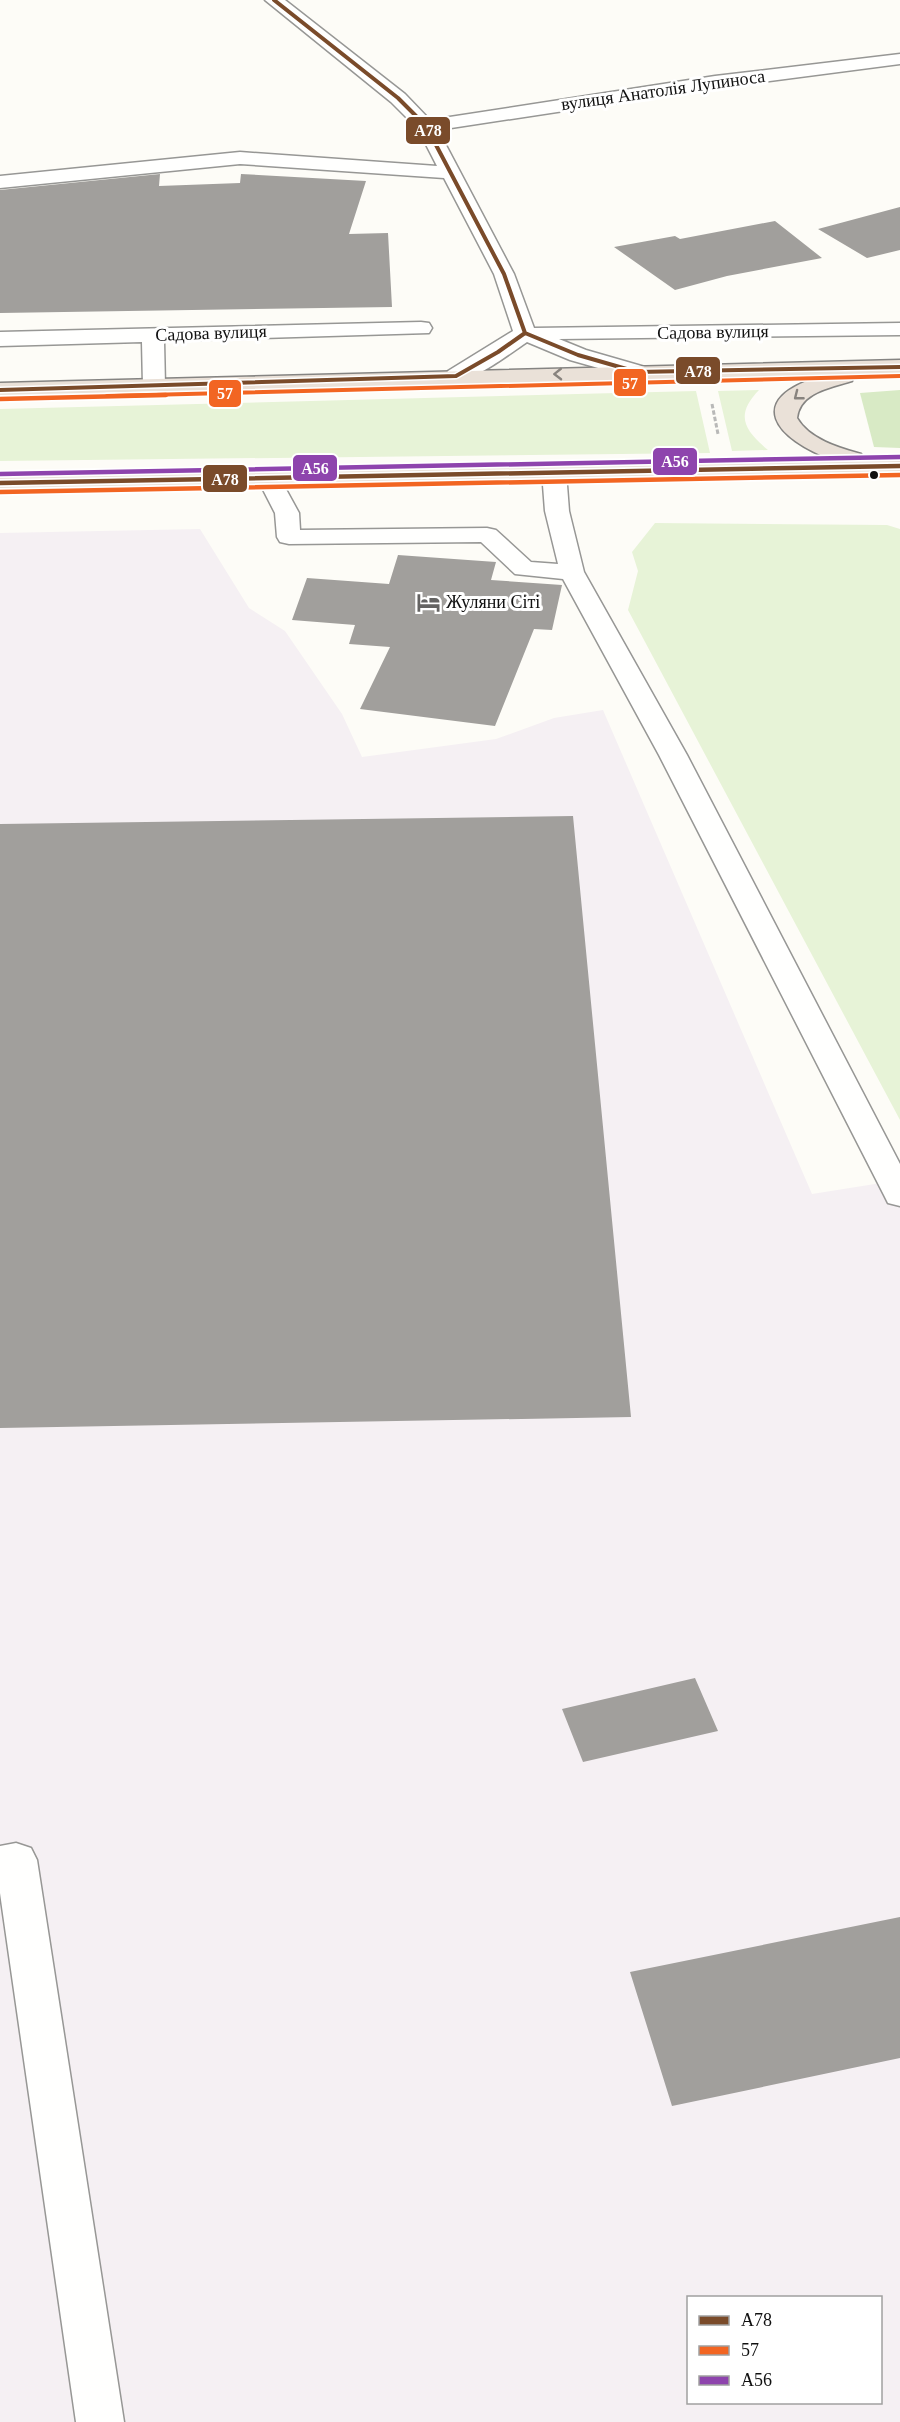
<svg xmlns="http://www.w3.org/2000/svg" width="900" height="2422" viewBox="0 0 900 2422" font-family="Georgia,serif">
<style>
.industrial{fill:#f5f0f3;fill-rule:evenodd}
.green{fill:#e7f3d7}
.forest{fill:#d8eac5}
.building{fill:#a19f9c}
.lines{fill:none;stroke-linecap:round;stroke-linejoin:round}
.minor-casing{stroke:#979795;stroke-width:3}
.highway-casing{stroke:#858482;stroke-width:3}
.path{stroke:#b9b9b8;stroke-width:3;stroke-dasharray:4.5 2;stroke-linecap:butt}
.minor{fill:#fffffe;fill-rule:evenodd}
.highway{fill:#eae1d8;fill-rule:evenodd}
.bus-1-far1-casing{stroke:#fff;stroke-width:7}
.bus-1-casing{stroke:#fff;stroke-width:8}
.bus-2-far1-casing{stroke:#fff;stroke-width:7}
.bus-2-casing{stroke:#fff;stroke-width:8}
.bus-3-casing{stroke:#fff;stroke-width:8}
.bus-1-far1{stroke:#7a4b2a;stroke-width:4}
.bus-1{stroke:#7a4b2a;stroke-width:4.5}
.bus-2-far1{stroke:#f26522;stroke-width:4}
.bus-2{stroke:#f26522;stroke-width:4.5}
.bus-3{stroke:#8e44ad;stroke-width:4.5}
.oneway{stroke:#88837e}
.bus-dot{fill:#111;stroke:#fff;stroke-width:2}
.labels{text-anchor:middle;dominant-baseline:central;stroke-width:6;stroke-linejoin:round;paint-order:stroke}
.far-street-label{font-size:18px;fill:#111;stroke:#fff}
.far-poi-label{font-size:18px;fill:#111;stroke:#fff;text-anchor:start}
.line-badge{stroke:#fff;stroke-width:2}
.badge-label{font-size:16px;text-anchor:middle;font-weight:bold;fill:#fff}
</style>
<rect width="100%" height="100%" fill="#fdfcf7"/>
<path class="industrial" d="M200 529 249 608 285 631 342 714 362 757 496 739 554 718 603 710 812 1194 900 1180V2422H0V533ZM688 2298H880V2402H688Z"/>
<path class="green" d="M759 390C734 416 745 430 768 450L732 451 718 391Z
M696 391 710 453 0 461V409Z
M655 523 887 525 900 529V1120L628 610 638 571 632 552Z"/>
<path class="forest" d="M900 390V448L874 447 860 393Z"/>
<path class="building" d="M160 174 159 186 240 183 241 174 366 181 349 234 388 233 392 307 0 313V190Z
M900 207V250L867 258 818 229Z
M775 221 822 258 727 276 675 290 614 247 675 236 680 239Z
M398 555 496 562 491 580 562 585 552 630 534 629 495 726 360 709 390 647 349 644 355 625 292 620 307 578 389 584Z
M573 816 631 1417 0 1428V824Z
M695 1678 718 1731 583 1762 562 1709Z
M900 1917V2058L672 2106 630 1972Z"/>
<g class="lines">
<defs>
<path id="minor" d="M265 0H285L405 94 430 120 715 76 900 54V64L715 88 438 130 514 274 534 328 900 323V335L559 339 586 350 645 367 648 372 645 377 637 379 570 360 527 342C509 354 469 386 448 381L445 376 448 371 513 331 494 274 444 178 240 164 0 188V176L240 152 437 166 418 129 391 102Z
M421 322 429 323 432 328 429 333 164 341 165 386 162 391 154 393 146 391 143 386 142 342 0 346V332Z
M554 465 562 467 566 472 569 511 584 572 687 755 900 1164V1206L888 1203 884 1195 659 755 563 579 515 574 481 542 289 544 280 542 277 537 275 513 256 476 260 471 268 469 276 471 299 513 300 530 487 528 496 530 531 562 558 564 545 511 542 472 546 467Z
M16 1843 31 1848 37 1860 124 2422H76L0 1893V1846Z"/>
<path id="highway" d="M900 360V374L854 375 852 381C830 388 800 392 797 418 809 439 839 448 861 454L864 460 900 459V473L0 490V476L833 460C775 439 743 399 822 376L0 397V383Z"/>
</defs>
<use href="#minor" class="minor-casing"/>
<use href="#highway" class="highway-casing"/>
<path class="path" d="M712 404 718 434"/>
<use href="#minor" class="minor"/>
<use href="#highway" class="highway"/>
<defs>
<path id="bus-1-far1" d="M274 0 398 98 426 126 504 274 525 333 578 355 637 372 900 367
M0 390 456 376 498 352 525 333"/>
<path id="bus-1" d="M0 483 900 466"/>
<path id="bus-2-far1" d="M107 396 900 376"/>
<path id="bus-2" d="M0 399 166 395
M0 492 900 475"/>
<path id="bus-3" d="M0 474 900 457"/>
</defs>
<use href="#bus-1-far1" class="bus-1-far1-casing"/>
<use href="#bus-1" class="bus-1-casing"/>
<use href="#bus-2-far1" class="bus-2-far1-casing"/>
<use href="#bus-2" class="bus-2-casing"/>
<use href="#bus-3" class="bus-3-casing"/>
<use href="#bus-1-far1" class="bus-1-far1"/>
<use href="#bus-1" class="bus-1"/>
<use href="#bus-2-far1" class="bus-2-far1"/>
<use href="#bus-2" class="bus-2"/>
<use href="#bus-3" class="bus-3"/>
</g>
<defs><path id="oneway-chevron" d="M-2-3.5L2.5 0L-2 3.5" fill="none" stroke-width="1.6" stroke-linecap="round" stroke-linejoin="round" transform="scale(1.5)"/></defs>
<g class="oneway">
<use href="#oneway-chevron" transform="translate(558 374) rotate(179)"/>
<use href="#oneway-chevron" transform="translate(798 396) rotate(142)"/>
</g>
<defs>
<symbol id="hotel-bare" viewBox="-9 -9 18 18"><path d="M-6-4.5h1.5V1H6V5H4.5V3h-9V5H-6ZM-4 0a1.8 1.8 0 1 1 3.6 0ZM.5 0V-2.5h3Q6-2.5 6 0Z" fill="#646362" stroke="#fff" stroke-width="2.5" paint-order="stroke"/></symbol>
</defs>
<g fill-rule="evenodd">
<use href="#hotel-bare" x="412" y="586" width="33" height="33"/>
</g>
<circle class="bus-dot" cx="874" cy="475" r="5"/>
<g class="labels">
<g class="far-street-label">
<text transform="translate(663 90) rotate(-8)">вулиця Анатолія Лупиноса</text>
<text transform="translate(713 332) rotate(-1)">Садова вулиця</text>
<text transform="translate(211 333) rotate(-2)">Садова вулиця</text>
</g>
<g class="far-poi-label">
<text x="446" y="602">Жуляни Сіті</text>
</g>
</g>
<g class="line-badge">
<rect x="405" y="116" width="46" height="29" rx="6" fill="#7a4b2a"/>
<rect x="675" y="356" width="46" height="29" rx="6" fill="#7a4b2a"/>
<rect x="613" y="368" width="34" height="29" rx="6" fill="#f26522"/>
<rect x="208" y="379" width="34" height="29" rx="6" fill="#f26522"/>
<rect x="652" y="447" width="46" height="29" rx="6" fill="#8e44ad"/>
<rect x="292" y="454" width="46" height="28" rx="6" fill="#8e44ad"/>
<rect x="202" y="464" width="46" height="29" rx="6" fill="#7a4b2a"/>
</g>
<g class="badge-label">
<text x="428" y="136">А78</text>
<text x="698" y="377">А78</text>
<text x="630" y="389">57</text>
<text x="225" y="399">57</text>
<text x="675" y="467">A56</text>
<text x="315" y="474">A56</text>
<text x="225" y="485">А78</text>
</g>
<rect x="687" y="2296" width="195" height="108" fill="#ffffff" stroke="#a0a0a0" stroke-width="1.5"/>
<rect x="699" y="2316" width="30" height="9" fill="#7a4b2a" stroke="#a0a0a0" stroke-width="1.5"/>
<text x="741" y="2326" font-size="18" fill="#111111">А78</text>
<rect x="699" y="2346" width="30" height="9" fill="#f26522" stroke="#a0a0a0" stroke-width="1.5"/>
<text x="741" y="2356" font-size="18" fill="#111111">57</text>
<rect x="699" y="2376" width="30" height="9" fill="#8e44ad" stroke="#a0a0a0" stroke-width="1.5"/>
<text x="741" y="2386" font-size="18" fill="#111111">A56</text>
</svg>
